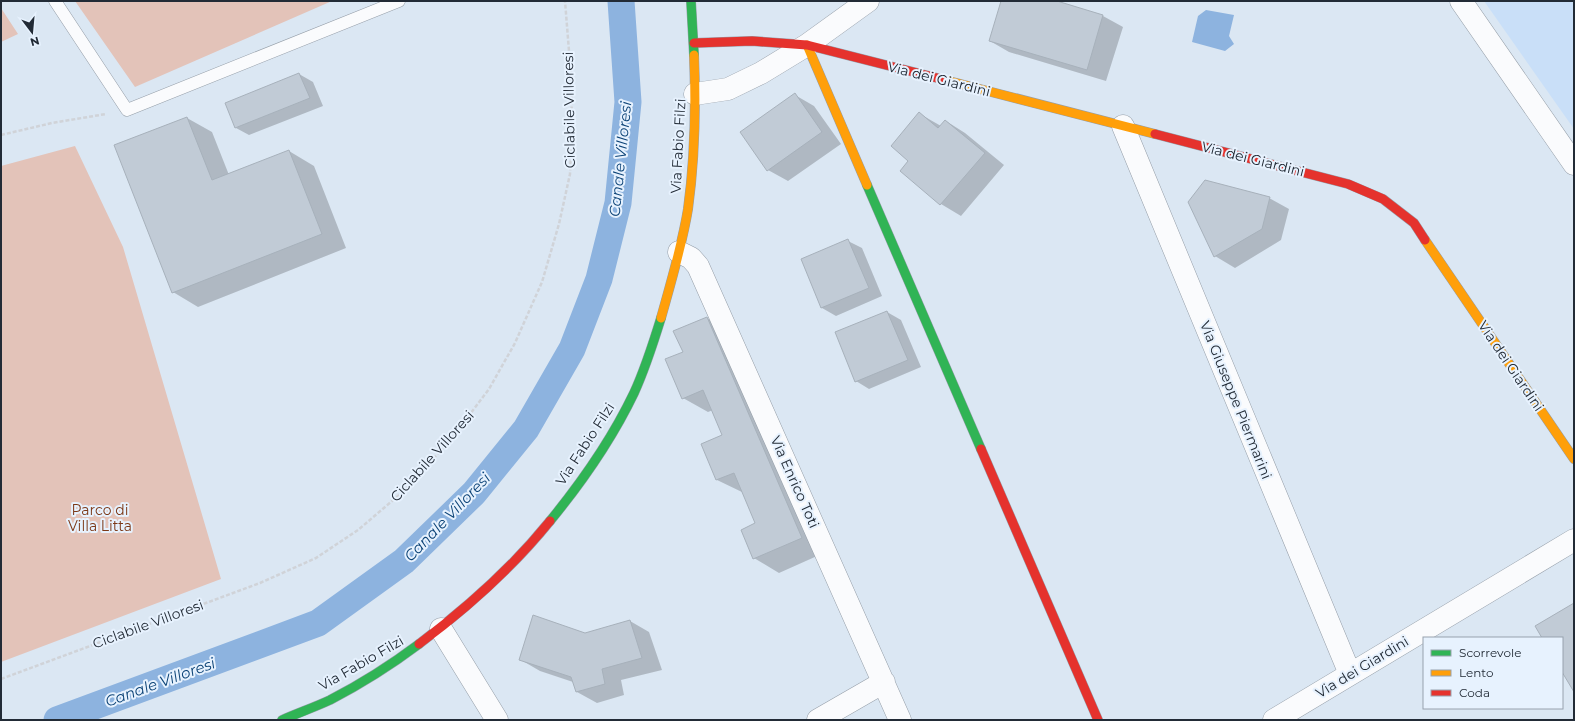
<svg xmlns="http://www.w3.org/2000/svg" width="1575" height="721" viewBox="0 0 1575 721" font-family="Montserrat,sans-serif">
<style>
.built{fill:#c9dff8}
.green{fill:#e3c3b9}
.water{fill:#8db3df}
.shadow{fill:#0003}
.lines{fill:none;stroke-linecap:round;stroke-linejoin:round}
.canal{stroke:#8db3df;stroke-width:27}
.building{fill:#c1cbd6;stroke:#a7b1bb}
.lane-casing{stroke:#959ea8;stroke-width:13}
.street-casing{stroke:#959ea8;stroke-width:23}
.fast-casing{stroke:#959ea8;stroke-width:10}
.slow-casing{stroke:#959ea8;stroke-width:10}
.jam-casing{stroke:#959ea8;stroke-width:10}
.path{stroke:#d0d3d8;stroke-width:2.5;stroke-dasharray:4 2;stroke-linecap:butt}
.lane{stroke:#fafbfd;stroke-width:12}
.street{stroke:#fafbfd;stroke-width:22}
.fast{stroke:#30b455;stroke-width:9}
.slow{stroke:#ff9f0a;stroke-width:9}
.jam{stroke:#e5322d;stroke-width:9}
.labels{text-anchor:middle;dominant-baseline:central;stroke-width:4;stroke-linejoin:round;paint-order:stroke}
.street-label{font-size:14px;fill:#222b36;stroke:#e7f2fe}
.park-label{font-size:14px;fill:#7c3817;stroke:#e7f2fe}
.water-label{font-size:15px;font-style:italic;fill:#0c4377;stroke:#e7f2fe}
</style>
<rect width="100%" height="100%" fill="#dbe7f3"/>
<path class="built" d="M1484 1H1574V129Z"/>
<path class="green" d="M75 1H332L135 87Z
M1 8 18 34 1 42Z
M75 146 123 247 221 579 1 662V166Z"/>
<path class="water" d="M1206 10 1234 15 1229 36 1234 44 1225 51 1192 42 1198 16Z"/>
<path class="shadow" d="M1002 1H1053L1103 16 1123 27 1106 81 1009 52 990 41Z
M299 74 313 82 323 106 249 135 236 128Z
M795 95 814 106 841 144 788 181 768 170Z
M920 114 941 126 946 121 965 133 1004 165 961 216 941 204 901 171 910 160Z
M187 118 212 132 229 175 289 151 314 166 346 248 198 307 173 292Z
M1269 198 1289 209 1281 240 1235 268 1215 256Z
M848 241 862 248 882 296 836 316 822 308 802 260Z
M887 312 901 320 921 367 869 389 856 381Z
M707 318 732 333 826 552 779 573 754 558 757 524 744 493 717 480 702 445 724 435 713 410 708 412 683 398 684 353Z
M630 621 649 632 662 670 621 680 624 695 597 703 577 692 573 682 540 671 521 660 585 634Z"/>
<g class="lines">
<path class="canal" d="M57 720 318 623 404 561 474 493 526 429 572 349 599 279 618 203 628 102 621 1"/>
</g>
<path class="building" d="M1001 1H1057L1103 15 1087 70 989 41Z
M299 73 310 98 235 128 225 103Z
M795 93 822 132 767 171 740 132Z
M919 112 938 128 945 120 985 153 940 205 900 171 908 161 891 146Z
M187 117 212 180 289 150 322 234 172 293 114 145Z
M1205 180 1270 197 1262 229 1214 257 1188 202Z
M848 239 869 288 821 308 801 259Z
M887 311 908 360 855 382 835 332Z
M707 317 802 538 753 559 741 530 755 523 734 473 716 480 701 444 722 435 703 390 682 399 665 359 683 352 673 331Z
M1574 603V692L1562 672V638H1542L1535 626Z
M533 615 585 633 630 620 642 658 602 669 605 684 576 692 571 677 519 660Z"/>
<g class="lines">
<defs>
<path id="lane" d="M55 1 127 110 399 1"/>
<path id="street" d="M1461 1 1574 164
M695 94 728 89 761 73 807 45 868 1
M1123 126 1350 674
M679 252 691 258 698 266 900 720
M441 629 497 720
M818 720 884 682
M1274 720 1574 540"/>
<path id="fast" d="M691 1 694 55
M867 185 981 449
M550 521C582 482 612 439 634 393 645 369 653 344 661 318
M282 720C298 713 315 707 330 700 361 684 391 665 419 644"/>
<path id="slow" d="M807 45 867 185
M941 79 1155 134
M1425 240 1574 459
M661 318C671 282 682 246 688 209 695 158 696 106 694 55"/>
<path id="jam" d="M694 43 752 41 807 45 941 79
M1155 134 1348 184 1383 199 1414 223 1425 240
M981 449 1098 720
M419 644C467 608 512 568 550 521"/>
</defs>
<use href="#lane" class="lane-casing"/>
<use href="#street" class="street-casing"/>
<use href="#fast" class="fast-casing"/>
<use href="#slow" class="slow-casing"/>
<use href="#jam" class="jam-casing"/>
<path class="path" d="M1 135 52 123 106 114
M1 679 260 583 316 558 358 530 405 490 452 438 489 389 515 343 542 282 559 224 570 174 572 126 571 76 565 1"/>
<use href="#lane" class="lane"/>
<use href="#street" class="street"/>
<use href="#fast" class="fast"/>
<use href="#slow" class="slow"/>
<use href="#jam" class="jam"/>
</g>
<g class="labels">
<g class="street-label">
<text transform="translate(939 79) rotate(14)">Via dei Giardini</text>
<text transform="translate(569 110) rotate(-91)">Ciclabile Villoresi</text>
<text transform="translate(678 146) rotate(-87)">Via Fabio Filzi</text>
<text transform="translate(1253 159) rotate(14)">Via dei Giardini</text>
<text transform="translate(1511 366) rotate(56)">Via dei Giardini</text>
<text transform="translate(1236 400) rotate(68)">Via Giuseppe Piermarini</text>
<text transform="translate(585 444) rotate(-57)">Via Fabio Filzi</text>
<text transform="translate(432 456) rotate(-48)">Ciclabile Villoresi</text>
<text transform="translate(795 482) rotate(66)">Via Enrico Toti</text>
<text transform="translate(148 624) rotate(-20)">Ciclabile Villoresi</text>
<text transform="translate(361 663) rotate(-30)">Via Fabio Filzi</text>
<text transform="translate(1362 667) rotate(-31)">Via dei Giardini</text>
</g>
<g class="park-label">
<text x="100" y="510">Parco di<tspan x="100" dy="16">Villa Litta</tspan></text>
</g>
<g class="water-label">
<text transform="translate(620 159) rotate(-84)">Canale Villoresi</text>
<text transform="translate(447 517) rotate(-46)">Canale Villoresi</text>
<text transform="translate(160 682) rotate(-20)">Canale Villoresi</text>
</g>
</g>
<rect width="1575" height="721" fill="none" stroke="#222b36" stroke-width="4"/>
<rect x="1423" y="637" width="140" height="72" fill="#e7f2fe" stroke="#98a2ae"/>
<rect x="1431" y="650" width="20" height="6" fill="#30b455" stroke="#98a2ae"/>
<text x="1459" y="657" font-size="12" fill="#222b36">Scorrevole</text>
<rect x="1431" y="670" width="20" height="6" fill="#ff9f0a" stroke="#98a2ae"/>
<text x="1459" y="677" font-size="12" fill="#222b36">Lento</text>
<rect x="1431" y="690" width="20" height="6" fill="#e5322d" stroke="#98a2ae"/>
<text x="1459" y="697" font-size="12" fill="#222b36">Coda</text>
<g transform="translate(32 32) rotate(164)" stroke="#e7f2fe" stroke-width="3" paint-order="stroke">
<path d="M0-3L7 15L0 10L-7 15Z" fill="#222b36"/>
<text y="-6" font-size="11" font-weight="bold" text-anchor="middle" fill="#222b36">N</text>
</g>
</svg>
